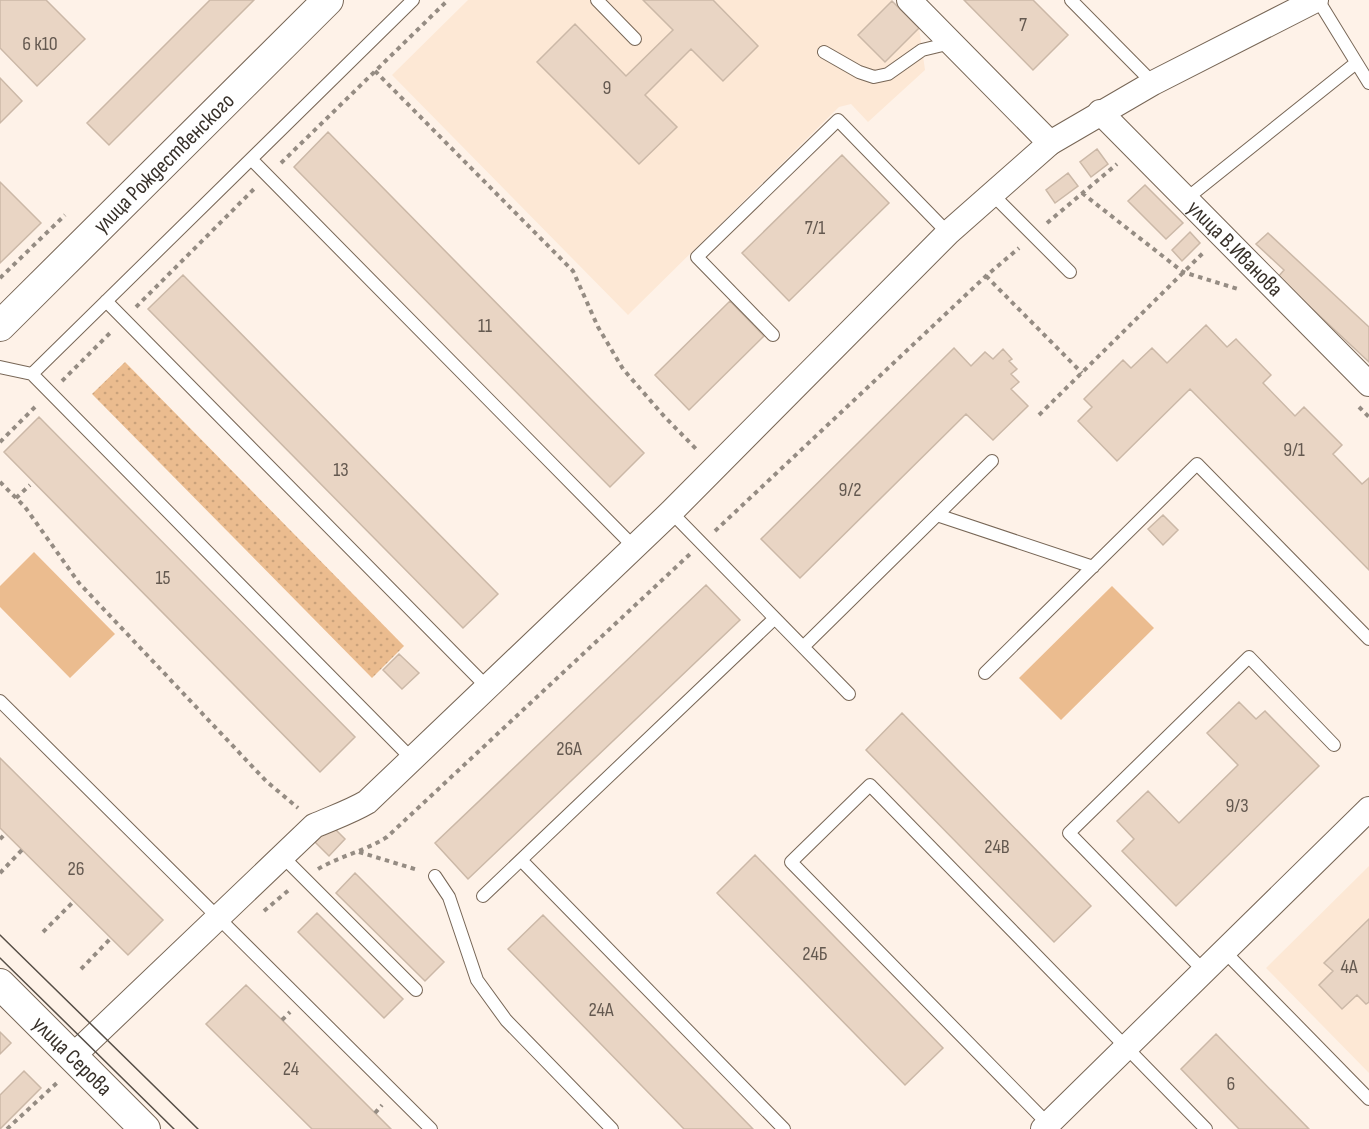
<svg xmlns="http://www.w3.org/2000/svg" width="1369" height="1129" viewBox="0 0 1369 1129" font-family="'Sofia Sans Condensed',sans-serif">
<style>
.built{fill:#fde8d5}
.grass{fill:url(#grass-dots)}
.pitch{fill:#ebbc8f}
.building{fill:#e9d5c4;stroke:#cbb8a7;stroke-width:1.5}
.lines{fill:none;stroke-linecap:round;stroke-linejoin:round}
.service-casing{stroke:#776656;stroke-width:14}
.minor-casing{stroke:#776656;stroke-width:26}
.tertiary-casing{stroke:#776656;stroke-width:32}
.path{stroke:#958c83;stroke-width:4;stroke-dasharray:4.5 4.5;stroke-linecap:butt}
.service{stroke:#fff;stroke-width:12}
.minor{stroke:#fff;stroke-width:24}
.tertiary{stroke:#fff;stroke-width:30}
.tram{stroke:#564e46;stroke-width:1.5}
.labels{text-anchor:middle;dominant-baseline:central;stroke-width:6;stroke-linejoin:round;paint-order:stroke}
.number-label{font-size:20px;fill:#645950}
.street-label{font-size:22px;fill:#373029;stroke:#fff}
</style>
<defs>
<pattern id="grass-dots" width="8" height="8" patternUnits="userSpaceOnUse" patternTransform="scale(1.5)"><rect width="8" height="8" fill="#ebbc8f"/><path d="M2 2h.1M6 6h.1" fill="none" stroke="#caa27b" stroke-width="1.8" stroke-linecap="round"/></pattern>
</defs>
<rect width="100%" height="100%" fill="#fef2e8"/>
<path class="built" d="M468 0H891L919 28 925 70 868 122 851 104 839 107 628 315 392 75Z
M1369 866V1073L1266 968Z"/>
<path class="grass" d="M125 362 404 646 372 678 92 394Z"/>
<path class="pitch" d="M34 552 115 634 70 678 0 607V586Z
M1112 586 1154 628 1061 720 1019 678Z"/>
<path class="building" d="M0 0H46L85 39 37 86 0 48Z
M210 0H254L109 145 87 123Z
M643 0H713L758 46 723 81 691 49 645 95 677 127 639 164 537 62 575 24 626 76 673 30Z
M964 0H1033L1068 35 1033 70Z
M892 1 919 28 885 62 858 35Z
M0 78 22 101 0 123Z
M328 132 644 453 610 487 294 167Z
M1097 149 1108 164 1091 177 1080 162Z
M842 155 889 203 789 301 742 253Z
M1068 173 1078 186 1055 203 1046 190Z
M0 182 41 223 0 263Z
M1145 185 1183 223 1166 239 1128 201Z
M1190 232 1200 243 1182 261 1172 250Z
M1268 233 1369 327V362L1278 277 1284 270 1256 244Z
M183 275 498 594 463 628 148 309Z
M730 301 764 336 689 410 655 375Z
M1206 325 1227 347 1236 339 1271 375 1263 383 1295 416 1304 407 1342 445 1333 454 1362 484 1369 478V570L1190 389 1117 461 1078 421 1092 407 1084 399 1123 360 1131 368 1152 348 1167 363Z
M954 348 971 366 985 352 993 359 1003 349 1012 359 1009 361 1017 369 1011 374 1019 382 1011 389 1028 406 993 440 966 414 800 578 761 539Z
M39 417 355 737 320 772 4 452Z
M1163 515 1178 530 1163 545 1148 529Z
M706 585 740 620 468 879 435 843Z
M399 654 419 673 402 689 383 670Z
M1239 702 1256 719 1265 711 1319 766 1176 906 1122 851 1134 839 1117 821 1148 791 1179 823 1238 765 1207 733Z
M902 713 1091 906 1054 942 866 750Z
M0 758 163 920 128 955 0 828Z
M331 825 345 839 329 856 315 842Z
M755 855 943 1048 905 1085 717 893Z
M355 873 444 962 425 981 336 893Z
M317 913 403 999 384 1018 298 932Z
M543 915 616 989 753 1129H684L508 949Z
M1369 919V1002L1366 1004 1357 995 1342 1009 1319 985 1333 971 1324 963Z
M246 985 282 1020 391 1129H312L206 1024Z
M0 1032 11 1043 0 1054Z
M1216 1034 1309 1129H1239L1181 1069Z
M24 1071 41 1088 0 1129V1095Z"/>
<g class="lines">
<defs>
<path id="service" d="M597 0 635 39
M1071 0 1153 83
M1318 0 1369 83
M824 52 859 72 874 77 888 74 922 50 951 43
M251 159 634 547
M992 194 1070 272
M1186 199 1356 63
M106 301 487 687
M773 335 697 257 838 120 948 233
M0 367 32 374 412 759
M32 374 413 0
M671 512 849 694
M937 515 1093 567
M803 647 992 461
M985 673 1197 464 1369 639
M0 701 431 1129
M283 857 416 990
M521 860 784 1129
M435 876 449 897 477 980 506 1020 612 1129
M483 896 774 619
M1224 951 1369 1099
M1204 971 1069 833 1249 657 1334 745
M1048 1124 791 862 870 785 1206 1129"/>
<g id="minor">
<path d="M909 0 1050 143"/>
<path id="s1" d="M1100 112 1369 384"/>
<path d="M73 1056 314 826C332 818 350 812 367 802L671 512 948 233 1050 143 1153 83 1316 0"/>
<path d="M1043 1129 1369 809"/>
</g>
<g id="tertiary">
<path id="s2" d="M0 326 328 0"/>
<path id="s3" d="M0 984 145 1129"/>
</g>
</defs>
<use href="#service" class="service-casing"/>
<use href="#minor" class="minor-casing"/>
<use href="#tertiary" class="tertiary-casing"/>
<path class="path" d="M375 71 573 271 598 327 623 369 663 415 697 450
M281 163 448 0
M1082 193 1183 272 1241 290
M1047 223 1117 164
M986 276 1082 373
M0 278 65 215
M136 307 254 189
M62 381 112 331
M1359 407 1369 417
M1039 415 1204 252
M0 442 37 405
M0 482 25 507 79 583 266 781 298 808
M16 498 30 485
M715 531 986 276 1019 248
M0 839 6 833
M359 852 418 870
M318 869C340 856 365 851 387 837L690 554
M0 873 22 850
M264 911 290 889
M43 932 74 901
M81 969 111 938
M282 1020 290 1012
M375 1113 382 1105
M7 1129 59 1081"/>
<use href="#service" class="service"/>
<use href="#minor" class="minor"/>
<use href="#tertiary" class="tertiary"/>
<path class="tram" d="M0 935 198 1129
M0 958 174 1129"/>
</g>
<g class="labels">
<g class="number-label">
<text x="1023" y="25">7</text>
<text x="40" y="44">6 к10</text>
<text x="607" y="88">9</text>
<text x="815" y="228">7/1</text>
<text x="485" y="326">11</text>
<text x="1294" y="450">9/1</text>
<text x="341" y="470">13</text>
<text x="850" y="490">9/2</text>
<text x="163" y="578">15</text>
<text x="569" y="749">26А</text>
<text x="1237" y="806">9/3</text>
<text x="997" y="847">24В</text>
<text x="76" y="869">26</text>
<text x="815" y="954">24Б</text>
<text x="1349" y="967">4А</text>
<text x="601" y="1010">24А</text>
<text x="291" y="1069">24</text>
<text x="1231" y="1084">6</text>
</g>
<g class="street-label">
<text stroke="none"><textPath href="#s2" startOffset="231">улица Рождественского</textPath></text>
<text stroke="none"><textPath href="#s1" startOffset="192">улица В.Иванова</textPath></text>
<text stroke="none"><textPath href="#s3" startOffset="102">улица Серова</textPath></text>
</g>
</g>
</svg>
